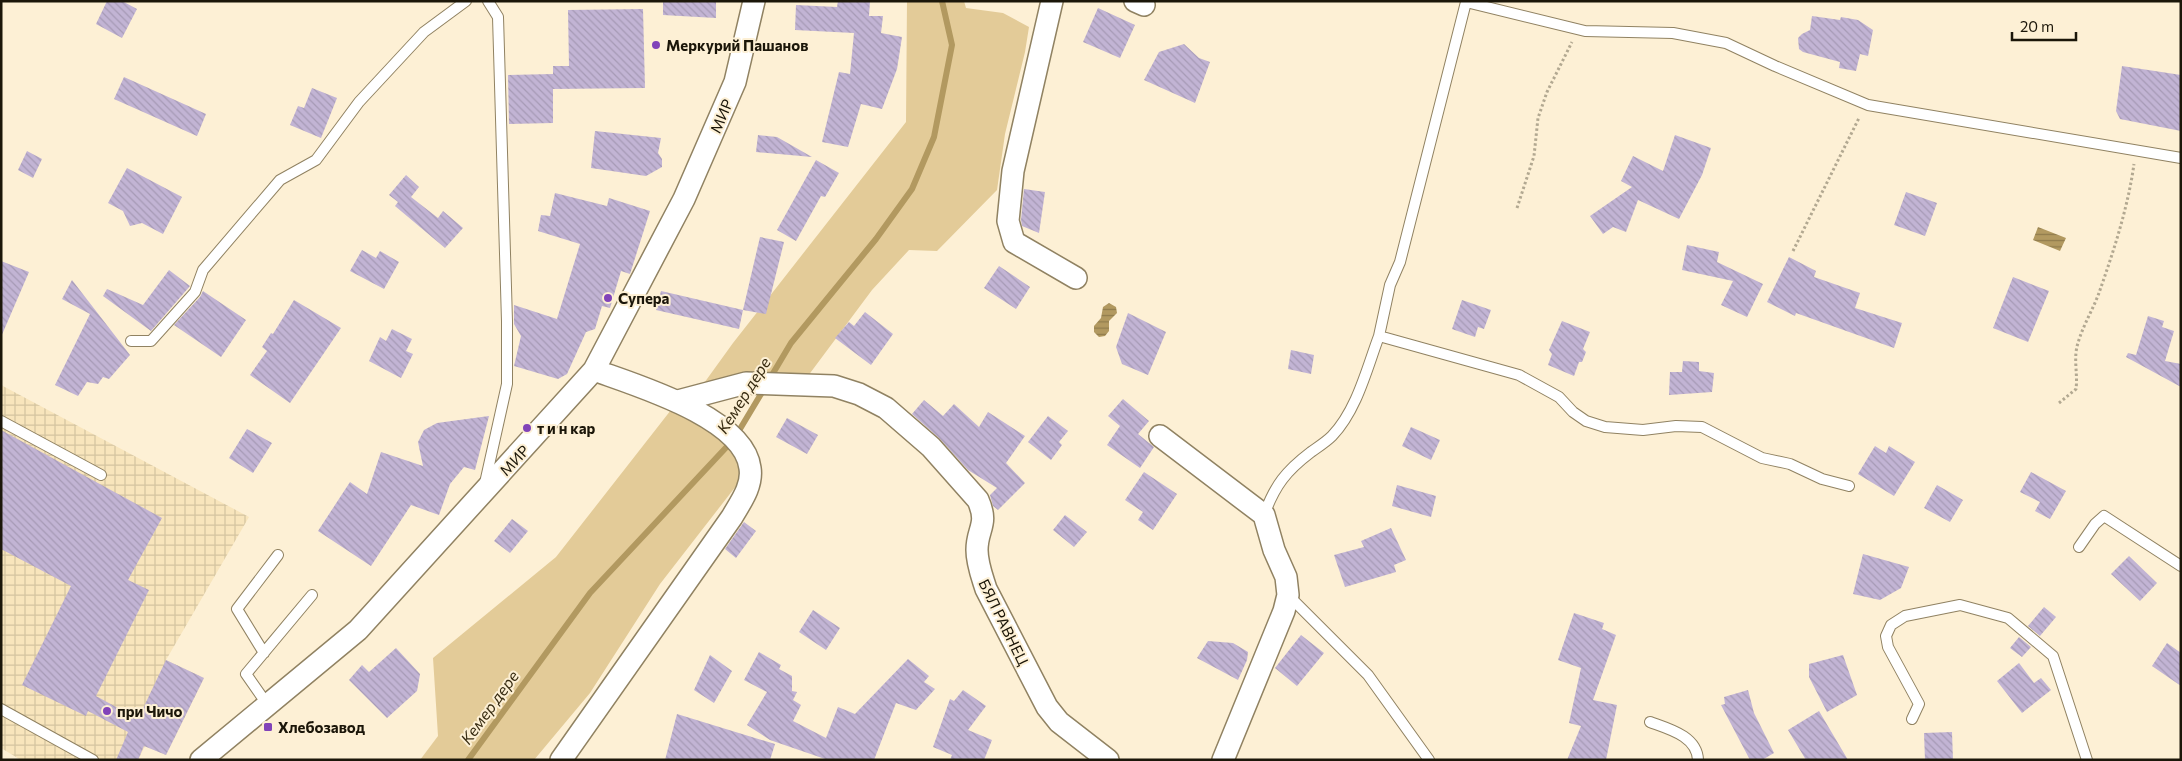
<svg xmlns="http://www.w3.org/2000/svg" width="2182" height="761" viewBox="0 0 2182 761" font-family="Commissioner,sans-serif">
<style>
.industrial{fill:url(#industrial-grid)}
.grass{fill:#e3cb98}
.water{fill:url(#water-rules)}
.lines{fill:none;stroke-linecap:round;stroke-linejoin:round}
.stream{stroke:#b29960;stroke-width:6}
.building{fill:url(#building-back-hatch)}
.lane-casing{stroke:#908262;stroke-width:12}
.street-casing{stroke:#908262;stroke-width:24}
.path{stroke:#b2a891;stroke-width:3;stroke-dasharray:2.5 2.5;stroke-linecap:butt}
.lane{stroke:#fff;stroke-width:10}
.street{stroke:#fff;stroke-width:21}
.poi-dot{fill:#8143b9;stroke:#fdf0d5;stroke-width:2}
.labels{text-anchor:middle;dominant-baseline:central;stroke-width:4;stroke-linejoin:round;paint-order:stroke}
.poi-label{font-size:15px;font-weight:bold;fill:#1b1609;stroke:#fdf0d5;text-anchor:start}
.street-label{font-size:15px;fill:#1b1609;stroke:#fdf0d5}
.water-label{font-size:16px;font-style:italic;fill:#382c12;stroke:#fdf0d5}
</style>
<defs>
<pattern id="industrial-grid" width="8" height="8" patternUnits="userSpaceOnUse" patternTransform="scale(1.25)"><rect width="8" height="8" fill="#f8e5bc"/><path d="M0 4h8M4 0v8" fill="none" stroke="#d4c4a0"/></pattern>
<pattern id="water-rules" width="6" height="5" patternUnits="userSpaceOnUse" patternTransform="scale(1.25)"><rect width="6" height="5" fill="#b29960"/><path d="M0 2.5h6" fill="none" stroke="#907c4d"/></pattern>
<pattern id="building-back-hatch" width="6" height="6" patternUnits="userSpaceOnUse" patternTransform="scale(1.25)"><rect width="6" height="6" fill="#c2b4d4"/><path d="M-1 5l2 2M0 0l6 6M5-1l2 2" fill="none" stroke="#a69ab5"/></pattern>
</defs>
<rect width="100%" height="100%" fill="#fdf0d5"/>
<path class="industrial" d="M1 385 249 517 166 660 204 678 166 755 145 746 138 760H21L1 748Z"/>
<path class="grass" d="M907 1H964L966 8 1003 13 1029 27 1025 52 1005 134 997 190 937 251 909 250 872 290 802 384 694 397 733 343 906 122Z
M678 401 750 468 660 584 590 693 534 760H420L438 736 433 658 556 557Z"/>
<path class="water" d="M2038 227 2066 238 2060 251 2033 240Z
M1109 303 1116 307 1117 313 1109 321V331L1105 336 1099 337 1094 332V326L1101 318 1103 307Z"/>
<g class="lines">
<path class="stream" d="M769 380 791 343 876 239 912 189 934 137 952 45 942 1
M468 760 590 593 734 439 764 389"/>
</g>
<path class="building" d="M107 1H122L137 9 122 38 96 24Z
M663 1H716V18L663 15Z
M838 1H870L869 16H883L881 33 902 37 897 69 882 109 861 104 848 147 822 142 839 72 850 74 854 33 795 30 796 5 837 7Z
M1098 8 1135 25 1120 58 1083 42Z
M643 9 645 88 553 89V123L509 124 508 75 553 74V66H569L568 10Z
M1812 16 1840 20 1841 17 1858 20 1873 30 1868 56 1860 54 1856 71 1839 68 1840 62 1803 52 1799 49 1798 38 1802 34 1810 30Z
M1184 44 1199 58 1210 62 1195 103 1144 80 1159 52Z
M2122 66 2181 75V131L2120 119 2116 111Z
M124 77 206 114 197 136 114 99Z
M312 88 337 98 321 138 290 125 298 106 304 108Z
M595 131 661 138 658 153 662 159V167L646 176 591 168Z
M758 135 777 137 812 157 756 152Z
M1675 135 1711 148 1702 175 1679 219 1638 200 1626 232 1613 227 1603 234 1590 216 1632 187 1621 181 1633 156 1663 171Z
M27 151 42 159 33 178 18 170Z
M816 160 839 173 825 197 821 196 796 241 777 230Z
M127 168 182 197 163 234 142 223 130 226 123 211 108 203Z
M406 175 419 187 411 197 438 218 443 211 463 228 445 248 395 206 398 202 389 195Z
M1024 189 1045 192 1039 233 1022 226 1021 220Z
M1906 192 1937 203 1925 236 1894 225Z
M555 193 607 206 609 198 650 211 630 274 621 271 610 308 602 306 595 329 586 332 567 374 558 379 514 366 521 336 514 324V305L557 319 580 244 538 231 541 215 550 216Z
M760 237 784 242 766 314 743 310Z
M1687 245 1719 252 1717 262 1763 284 1747 317 1721 305 1733 281 1682 270Z
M362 250 376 258 380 251 399 262 384 289 350 271Z
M1789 257 1816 271 1814 277 1860 293 1855 308 1902 323 1894 348 1796 313 1795 316 1767 302Z
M1 261 29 272 1 337Z
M999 266 1030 287 1016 309 984 288Z
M169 270 190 286 151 331 103 296 107 289 143 305Z
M2013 277 2049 291 2028 342 1993 328Z
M72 280 130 355 109 379 103 377 98 384 87 382 78 396 55 385 90 314 62 299Z
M203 291 246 320 221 357 174 325 200 297Z
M661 291 743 310 739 329 656 310Z
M294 300 341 328 290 403 250 375 267 351 262 347 271 333 273 334Z
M1462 300 1491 310 1484 329 1478 327 1475 337 1452 329Z
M865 312 893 334 871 365 835 338 849 322 854 326Z
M1128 313 1166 332 1148 375 1122 364 1116 347Z
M2148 316 2164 321 2162 327 2174 331 2165 361 2181 364V387L2126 357 2128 353 2136 355Z
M1562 321 1590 332 1583 349 1586 352 1582 362H1579L1574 376 1548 365 1552 354 1549 350Z
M392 329 412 339 406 351 413 354 401 378 369 361 380 337 386 341Z
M1291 350 1314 355 1311 374 1288 369Z
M1683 361 1699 362V371L1714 373 1712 392 1669 395 1670 372H1682Z
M1123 399 1149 421 1138 434 1154 447 1140 468 1107 445 1120 426 1108 416Z
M924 400 943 416 954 404 979 427 988 412 1025 436 1006 463 1025 483 998 510 993 506 990 495 997 488 968 470 940 439 912 414Z
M489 416 475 470 464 467 450 484 439 515 411 505 371 566 318 531 350 482 367 494 381 452 423 466 418 442 424 430 437 423Z
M1048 416 1068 431 1059 442 1062 445 1051 460 1028 442Z
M787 418 818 435 807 454 776 437Z
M1411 427 1440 440 1431 460 1402 446Z
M247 429 272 443 253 473 229 458Z
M1 430 162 518 128 580 149 590 96 696 138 719 166 660 204 678 166 755 144 746 138 760H116L128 732 88 711 86 716 22 685 71 586 1 549Z
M1875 446 1886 453 1889 446 1915 462 1894 496 1858 474Z
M1144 472 1177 494 1153 530 1138 520 1143 512 1125 500Z
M2031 472 2066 491 2050 519 2035 511 2040 502 2020 492Z
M1397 485 1436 496 1431 517 1392 506Z
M1937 485 1963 500 1950 522 1924 508Z
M1065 515 1087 532 1074 547 1053 530Z
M512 519 528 531 510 553 494 541Z
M744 522 756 531 736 558 725 549Z
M1391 528 1406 560 1394 565 1396 572 1345 587 1334 555 1364 547 1361 541Z
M1863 554 1909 567 1901 588 1880 600 1853 594Z
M2129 556 2157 583 2140 601 2111 574Z
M2044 607 2056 617 2040 636 2028 626Z
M813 610 840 628 826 650 799 632Z
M1574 613 1604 623 1602 629 1616 635 1593 700 1617 705 1606 760H1567L1581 726 1569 723 1581 668 1558 660Z
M1301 635 1324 653 1297 686 1275 668Z
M2019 637 2031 647 2022 657 2010 648Z
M1208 641 1233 643 1248 652 1247 660 1238 680 1197 658Z
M2167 643 2181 653V686L2152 666Z
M396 648 420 674 417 691 387 718 349 680 362 665 369 672Z
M759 652 781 665 779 669 792 676V691L797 692 793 700 801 705 793 721 826 738 838 707 855 714 908 659 929 676 924 682 935 689 916 710 896 703 874 760H828L770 740 747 725 767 692 744 680Z
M710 655 732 671 714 703 694 690Z
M1843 655 1857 695 1827 712 1809 677V664Z
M2019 663 2034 683 2041 678 2051 690 2022 713 1997 681Z
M963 690 986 706 968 730 992 740 984 760H950L952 755 933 747 950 699 954 701Z
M1748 690 1754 713 1774 753 1762 760H1750L1721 705 1725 704 1724 697Z
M1819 711 1848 760H1806L1788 730Z
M677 714 775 744 770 760H665Z
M1952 732 1953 760H1925L1924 733Z"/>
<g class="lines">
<defs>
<path id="lane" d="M131 341H151L195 292 203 270 280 180 316 160 359 102 424 32 466 1
M1 421 101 475
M485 483 507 384V321L498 17 488 1
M1849 486 1822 479 1790 464 1762 458 1702 427 1676 426 1643 430 1605 427 1586 421 1573 412 1559 397 1519 375 1379 336 1390 285 1400 262 1466 2 1585 31 1673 33 1726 43 1775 66 1868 105 2181 158
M1264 515C1275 485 1286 471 1311 452 1318 447 1326 442 1332 436 1357 410 1367 368 1379 336
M2079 547 2095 524 2104 516 2181 566
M1288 595 1368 675 1429 760
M264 653 237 609 278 555
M267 704 246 674 312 595
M1 709 93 760
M1912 719 1919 704 1888 647 1886 636 1891 625 1905 616 1960 605 2008 618 2053 656 2087 760
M1650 722C1669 729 1697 736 1698 760"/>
<path id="street" d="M1052 1 1013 171 1008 221 1014 242 1076 278
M1135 1 1144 5
M678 401 746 383 834 386 859 394 886 408 931 447 978 500C989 525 977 528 977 550 977 564 982 576 986 589L1047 707 1059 722 1108 760
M1160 436 1264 515 1274 550 1286 577 1288 595 1284 611 1223 760
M201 760 358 630 594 370 684 199 735 82 754 1
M561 760 732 517C740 503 753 486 750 468 744 417 635 385 594 370"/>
</defs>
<use href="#lane" class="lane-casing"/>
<use href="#street" class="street-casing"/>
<path class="path" d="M1517 208 1534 156 1538 118 1547 92 1572 42
M1793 251 1859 118
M2059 403 2076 389C2078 374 2073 358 2078 343 2083 325 2094 308 2100 290 2114 250 2128 207 2134 164"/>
<use href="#lane" class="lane"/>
<use href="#street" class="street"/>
</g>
<g class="poi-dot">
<circle cx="656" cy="45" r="5"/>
<circle cx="608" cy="298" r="5"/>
<circle cx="527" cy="428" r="5"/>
<circle cx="107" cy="711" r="5"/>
<rect x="263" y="722" width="10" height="10" rx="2.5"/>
</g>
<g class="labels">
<g class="poi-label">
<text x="666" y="45">Меркурий Пашанов</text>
<text x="618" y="298">Супера</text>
<text x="537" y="428">т и н кар</text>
<text x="117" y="711">при Чичо</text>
<text x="278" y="727">Хлебозавод</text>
</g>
<g class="street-label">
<text transform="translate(721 116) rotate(-67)">МИР</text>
<text transform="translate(514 460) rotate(-47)">МИР</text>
<text transform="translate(1004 622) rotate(64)">БЯЛ РАВНЕЦ</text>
</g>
<g class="water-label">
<text transform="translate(743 395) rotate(-58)">Кемер дере</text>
<text transform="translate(489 707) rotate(-54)">Кемер дере</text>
</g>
</g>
<rect width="2182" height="761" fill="none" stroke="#1b1609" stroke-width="5"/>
<path d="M2012 32v8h64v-8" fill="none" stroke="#1b1609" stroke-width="2.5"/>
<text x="2020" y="32" font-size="15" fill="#1b1609" stroke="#fdf0d5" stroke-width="4" paint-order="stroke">20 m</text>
</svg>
